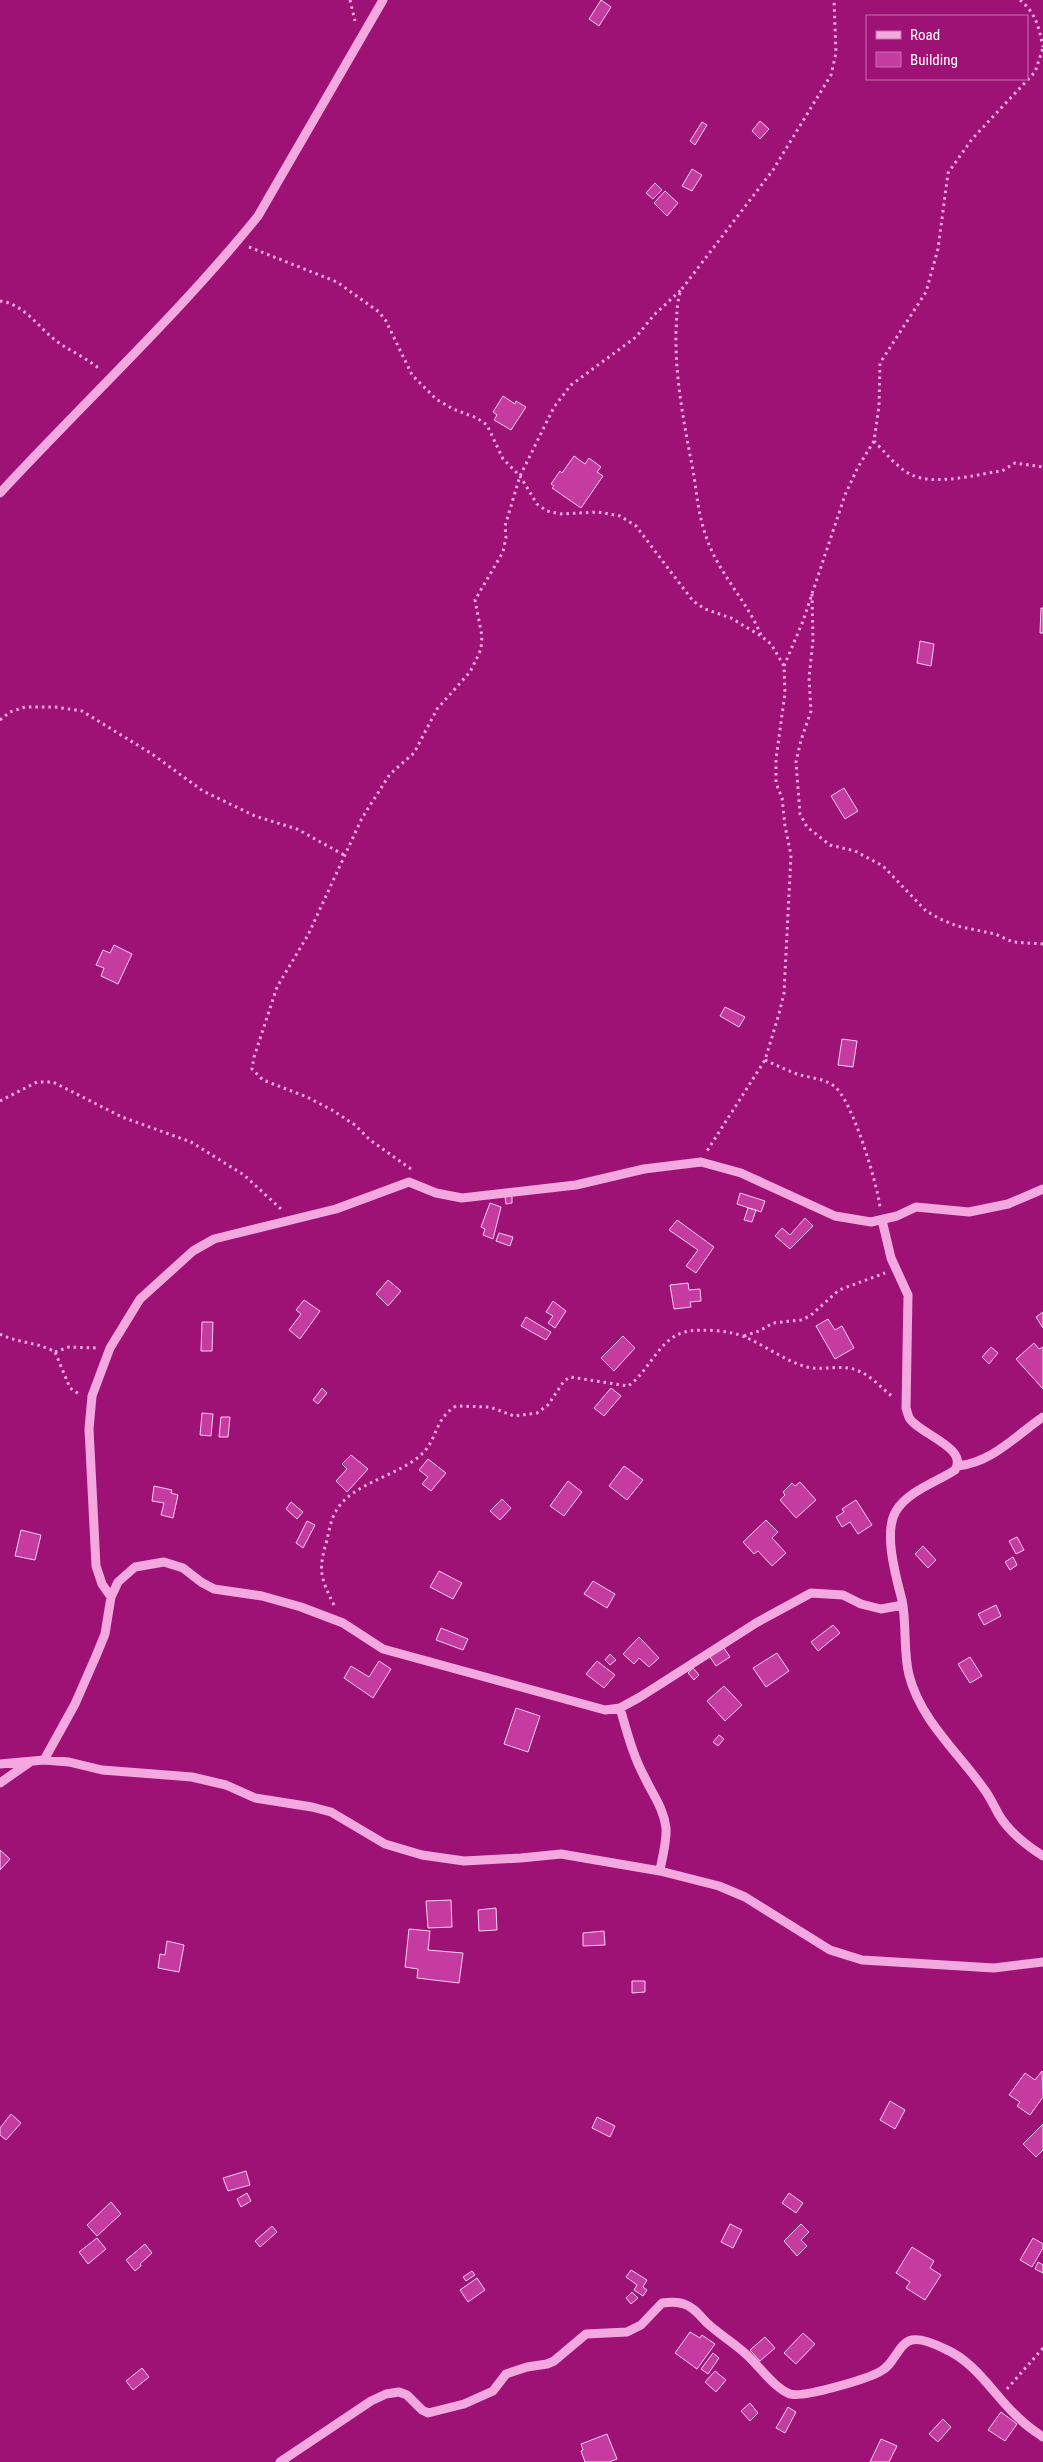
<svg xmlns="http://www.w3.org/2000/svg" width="1043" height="2462" viewBox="0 0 1043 2462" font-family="'Roboto Condensed',sans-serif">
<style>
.building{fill:#c53b9f;stroke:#fed1f2}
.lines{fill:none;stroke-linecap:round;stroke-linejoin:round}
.path{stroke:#f4a8e0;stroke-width:3;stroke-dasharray:2.5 4;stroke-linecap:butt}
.minor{stroke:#f4a8e0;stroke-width:9}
</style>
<rect width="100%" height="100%" fill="#9e1276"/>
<path class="building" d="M601 0 611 7 599 26 589 19Z
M760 121 769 129 760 139 752 131Z
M702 122 707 125 695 145 690 141Z
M692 169 702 175 692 191 682 186Z
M655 183 662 190 653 199 646 193Z
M665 191 678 203 667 216 654 203Z
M503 396 515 404 516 401 526 407 511 430 494 420 497 415 493 412Z
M574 456 585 464 589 458 601 467 597 472 603 476 581 508 552 488 554 486 551 484 560 471 562 473Z
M1041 608H1043V633H1040Z
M920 641 934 644 931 666 917 663Z
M844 788 858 811 845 819 831 796Z
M114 945 132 954 118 984 101 976 104 968 96 965 103 950 110 953Z
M725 1007 745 1017 739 1027 720 1016Z
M842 1039 857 1041 853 1067 838 1065Z
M740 1193 765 1201 761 1212 737 1204Z
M512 1196V1203L506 1204 505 1197Z
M490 1203 501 1207 493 1239 483 1235 485 1229 481 1227Z
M748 1208 756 1210 752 1222 744 1220Z
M805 1218 813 1226 790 1249 775 1236 782 1228 790 1235Z
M677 1220 714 1247 696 1273 686 1266 698 1250 669 1230Z
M499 1233 513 1237 510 1246 496 1241Z
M388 1280 401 1291 388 1306 376 1294Z
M688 1283 689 1290 700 1289 701 1301 690 1302 691 1307 674 1309 670 1285Z
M304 1300 320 1311 300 1339 289 1330 301 1314 296 1310Z
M553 1301 566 1311 555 1328 548 1323 553 1316 546 1312Z
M1043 1312V1328L1036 1317Z
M526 1317 551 1332 546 1340 521 1326Z
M828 1319 835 1330 842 1326 854 1348 835 1359 816 1326Z
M202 1322H213L212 1351H201Z
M623 1336 635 1348 614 1371 601 1358Z
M1034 1343 1039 1349 1043 1347V1389L1016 1359Z
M991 1347 998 1353 989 1364 982 1357Z
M322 1388 327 1393 318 1404 313 1400Z
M611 1388 621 1396 604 1416 594 1408Z
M202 1413 213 1414 211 1436 200 1435Z
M221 1417H230L228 1437H219Z
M351 1455 368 1469 347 1492 336 1481 347 1469 342 1464Z
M428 1459 446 1473 431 1491 422 1484 428 1477 419 1470Z
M624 1466 643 1480 627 1500 609 1486Z
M568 1481 582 1492 564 1516 550 1506Z
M800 1482 816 1500 796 1518 780 1500 785 1495 783 1492 792 1483 795 1486Z
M154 1486 172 1490 171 1493 178 1495 173 1518 161 1515 164 1503 152 1501Z
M502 1499 511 1508 500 1520 490 1511Z
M856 1500 872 1525 858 1534 850 1522 842 1527 836 1517 844 1512 842 1509Z
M291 1502 303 1512 297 1519 286 1509Z
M766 1520 778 1532 772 1538 786 1553 772 1566 758 1551 754 1554 743 1542Z
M307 1521 315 1525 303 1548 296 1543Z
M21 1530 41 1535 35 1560 15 1556Z
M1017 1537 1024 1550 1016 1554 1009 1541Z
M923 1546 936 1560 928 1568 915 1554Z
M1013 1557 1017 1565 1010 1570 1005 1562Z
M439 1571 462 1583 453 1599 430 1587Z
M593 1581 615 1594 607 1608 584 1594Z
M996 1605 1001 1616 984 1625 978 1614Z
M833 1625 840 1633 818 1651 811 1642Z
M441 1628 468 1639 463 1650 436 1640Z
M639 1637 659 1658 649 1667 639 1658 634 1664 623 1654Z
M722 1645 730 1657 716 1666 708 1654Z
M777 1653 789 1671 766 1687 753 1668Z
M610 1654 616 1660 610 1665 605 1660Z
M970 1657 982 1676 970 1683 958 1664Z
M379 1661 391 1669 373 1698 344 1678 351 1666 369 1677Z
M597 1661 615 1675 604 1688 586 1674Z
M693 1668 699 1675 694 1680 688 1673Z
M724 1686 742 1705 725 1721 707 1701Z
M516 1708 540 1716 528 1752 504 1744Z
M719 1735 724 1739 718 1746 713 1742Z
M0 1850 10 1859 0 1870Z
M451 1900 452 1927 428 1928 426 1901Z
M496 1908 497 1930 479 1931 478 1910Z
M409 1929 430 1931 428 1950 463 1953 459 1983 417 1978 418 1969 405 1967Z
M604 1931 605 1945 583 1946V1933Z
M167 1941 184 1945 179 1972 158 1968 160 1954 165 1955Z
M632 1981H645V1992L632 1993Z
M1042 2071 1043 2097 1030 2115 1017 2106 1020 2102 1009 2095 1025 2073 1035 2080Z
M890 2101 905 2110 895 2129 880 2120Z
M11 2114 21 2123 6 2140 0 2135V2128Z
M597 2117 615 2126 610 2137 592 2128Z
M1043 2124V2150L1036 2157 1023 2144Z
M246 2171 250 2185 228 2191 223 2178Z
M247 2193 251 2201 241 2207 237 2199Z
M789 2193 803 2203 796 2213 782 2203Z
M111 2202 121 2214 97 2236 87 2225Z
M730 2224 742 2230 733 2248 721 2242Z
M801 2224 809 2232 801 2240 807 2246 797 2256 784 2241Z
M272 2226 277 2232 260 2247 255 2241Z
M97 2238 106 2249 88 2264 79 2252Z
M1033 2238 1043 2244V2248L1032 2267 1020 2260Z
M145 2244 152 2253 140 2264 141 2266 135 2271 126 2260Z
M912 2247 934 2261 930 2268 941 2275 925 2300 906 2288 910 2282 896 2273Z
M1038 2262 1043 2265V2273L1035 2269Z
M631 2270 647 2280 643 2287 647 2290 643 2296 634 2290 637 2285 626 2277Z
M472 2271 475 2275 466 2281 463 2277Z
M477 2278 485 2290 468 2302 460 2290Z
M632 2292 638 2298 631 2304 626 2298Z
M690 2332 700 2338 702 2335 715 2344 697 2369 675 2353Z
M803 2333 815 2344 796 2364 784 2353Z
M765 2337 775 2348 760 2361 750 2350Z
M713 2353 719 2358 708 2374 701 2369Z
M142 2368 149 2377 133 2390 126 2381Z
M715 2371 726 2380 716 2392 705 2382Z
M750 2403 758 2413 750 2421 741 2411Z
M788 2407 796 2412 785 2433 776 2428Z
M1001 2412 1017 2424 1005 2441 988 2430Z
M943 2419 951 2427 938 2442 929 2434Z
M607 2434 617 2459 609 2462H585L581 2451 583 2450 581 2444Z
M881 2439 897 2446 889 2462H870Z"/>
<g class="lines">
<path class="path" d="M350 0 355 21
M1020 0C1036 13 1039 28 1043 47
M249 247 337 282 379 312 386 321 412 375 436 399 453 409 477 418 487 425 503 459 520 476 537 504 547 511 560 514 598 512 620 516 636 526 693 601 705 609 731 618 761 636 771 644 784 666 785 693 776 759V783L782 798 785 826 791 855 784 993 779 1014 765 1060 707 1151
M0 301C26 304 41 332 62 345 75 353 89 360 101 370
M874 441C885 452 898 469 912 475 933 485 972 476 994 472L1002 471 1015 463 1043 467
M812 594 813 640 809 678 811 711 801 740 796 762 800 814 807 827 830 845 855 851 883 866 926 911 940 919 957 926 995 934 1013 942 1043 944
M761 635C747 601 719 574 707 539 699 518 697 497 694 476 685 428 675 381 676 332 677 317 676 304 681 290L773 170 831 75 836 53 834 0
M784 666 803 621 845 495 858 467 874 441 879 406 880 363 926 292 938 249 948 173 972 139 1035 72 1043 48
M0 720 10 712 25 707H55L82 711 152 754 203 791 255 816 297 829 344 855
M765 1060C776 1065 786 1070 797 1074 809 1078 823 1078 834 1086 852 1099 877 1183 880 1207
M0 1101 37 1082H53L122 1117 191 1142 244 1175 281 1209
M411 1169 370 1140 355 1125 332 1110 307 1097 263 1080 252 1069 254 1057 277 987 308 935 362 818 390 774 414 753 437 709 470 672 476 660 481 649 482 636 475 600 503 552 506 537 505 526 520 476 554 407 571 385 636 337 654 315 681 290
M0 1334C17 1343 38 1342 55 1352L70 1388 79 1394
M744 1336 759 1331 773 1323 801 1320 810 1316 839 1290 885 1273
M55 1352 69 1347 97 1348
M334 1605C320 1577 318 1570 327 1540 329 1531 331 1519 336 1511 352 1482 401 1476 424 1452 438 1436 435 1419 456 1406L490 1407 514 1416 537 1413 548 1405 564 1381 570 1377 628 1386C649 1372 659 1338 685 1332 699 1328 733 1331 745 1337 766 1346 785 1361 807 1367 823 1371 841 1364 856 1370 871 1375 881 1388 893 1397
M1007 2389 1043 2348"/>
<path class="minor" d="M0 493C86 400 179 314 258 216L383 0
M882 1220 891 1258 908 1295 906 1408C907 1411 908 1416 910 1419 920 1434 969 1448 955 1470 937 1482 908 1491 896 1511 883 1532 896 1577 902 1600 907 1625 903 1651 909 1675 921 1721 958 1752 984 1789 990 1797 994 1806 999 1815 1009 1832 1026 1845 1043 1856
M958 1466C993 1462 1015 1436 1043 1417
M111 1597 102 1584 96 1566 89 1429 92 1396 110 1348 140 1299 193 1251 214 1239 336 1209 409 1182 436 1193 462 1198 576 1185 644 1169 701 1162 741 1173 835 1216 871 1222 897 1216 916 1207 969 1212 1008 1204 1043 1189
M620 1708C627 1732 633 1756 645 1778 653 1795 664 1809 666 1828 667 1842 662 1857 660 1871
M44 1760 75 1704 96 1656 105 1634 111 1597 118 1582 135 1567 164 1562 183 1568 201 1582 214 1589 262 1596 301 1607 343 1623 383 1649 605 1710 620 1708 640 1697 756 1623 811 1593 843 1595 861 1604 881 1609 903 1605
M0 1764 44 1760 69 1762 102 1770 192 1777 226 1785 255 1798 312 1807 331 1812 385 1844 422 1855 464 1861 521 1858 561 1854 660 1871 719 1886 745 1897 830 1950 862 1960 994 1968 1043 1962
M0 1783 30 1762
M280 2462 371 2401 386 2394 399 2392 407 2395 422 2410 428 2413 464 2404 493 2391 506 2374 527 2367 547 2364 554 2361 586 2334 627 2332 641 2325 662 2303C669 2302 677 2301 684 2304 694 2307 700 2316 707 2323 721 2336 738 2345 751 2359 762 2370 775 2388 790 2394 803 2398 868 2379 881 2371 894 2365 899 2342 912 2340 921 2338 937 2345 945 2349 978 2363 996 2399 1022 2421 1028 2427 1036 2432 1043 2437"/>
</g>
<rect x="866" y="15" width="162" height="65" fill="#9e1276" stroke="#c571ad"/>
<rect x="876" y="31" width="25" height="8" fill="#f4a8e0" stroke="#c571ad"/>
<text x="910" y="40" font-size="15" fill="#ffffff">Road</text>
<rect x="876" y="52" width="25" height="15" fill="#c53b9f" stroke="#c571ad"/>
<text x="910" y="65" font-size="15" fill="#ffffff">Building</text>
</svg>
